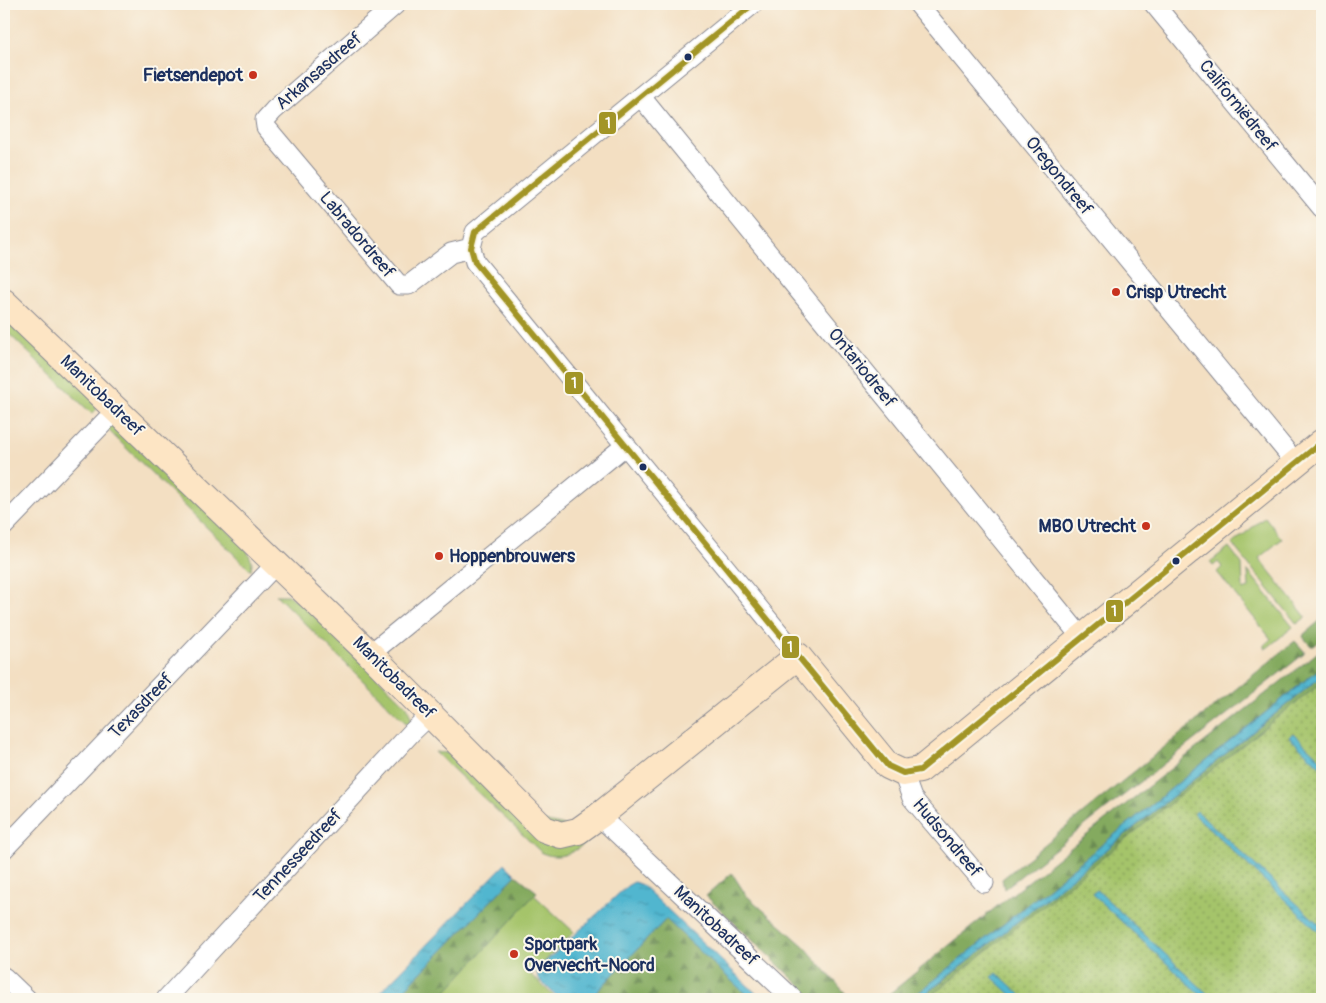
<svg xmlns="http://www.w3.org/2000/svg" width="1326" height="1003" viewBox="0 0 1326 1003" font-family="Pangolin,sans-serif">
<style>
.green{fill:#a5c46b;stroke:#607a64}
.forest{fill:url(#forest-firs);stroke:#506c5e}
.garden{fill:url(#garden-dots);stroke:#607a64}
.water{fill:url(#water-ripples);stroke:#367296}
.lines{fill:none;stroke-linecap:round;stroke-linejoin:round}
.street-casing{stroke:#878790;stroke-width:21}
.secondary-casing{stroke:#878790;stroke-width:28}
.street{stroke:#fff;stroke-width:19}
.secondary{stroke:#fde5c4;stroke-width:26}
.bus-1-casing{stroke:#fbf7ec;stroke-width:10}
.bus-1{stroke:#a29526;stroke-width:6}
.bus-dot{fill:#1b2f5e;stroke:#fbf7ec;stroke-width:2}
.poi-dot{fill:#c8321e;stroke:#fbf7ec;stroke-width:2}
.labels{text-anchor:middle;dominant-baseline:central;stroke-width:4;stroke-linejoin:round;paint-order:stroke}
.street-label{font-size:18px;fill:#1b2f5e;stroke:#fbf7ec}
.poi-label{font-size:18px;font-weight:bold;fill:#1b2f5e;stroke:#fbf7ec;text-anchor:start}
.line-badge{stroke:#fbf7ec;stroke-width:2}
.badge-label{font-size:14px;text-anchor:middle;font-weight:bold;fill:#fff}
</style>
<defs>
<pattern id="forest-firs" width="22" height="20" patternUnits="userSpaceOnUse" patternTransform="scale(1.25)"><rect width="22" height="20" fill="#84aa5f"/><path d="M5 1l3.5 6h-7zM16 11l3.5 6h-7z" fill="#6b8b52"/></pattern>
<pattern id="garden-dots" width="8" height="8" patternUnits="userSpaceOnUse" patternTransform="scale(1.25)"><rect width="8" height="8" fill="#a5c46b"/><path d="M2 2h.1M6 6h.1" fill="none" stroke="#86a05b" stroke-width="1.8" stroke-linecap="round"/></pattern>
<pattern id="water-ripples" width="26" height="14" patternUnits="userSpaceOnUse" patternTransform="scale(1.25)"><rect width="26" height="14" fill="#51b6cf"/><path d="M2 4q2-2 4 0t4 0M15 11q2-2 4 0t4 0" fill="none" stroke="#4294ab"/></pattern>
</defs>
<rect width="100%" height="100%" fill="#fbf7ec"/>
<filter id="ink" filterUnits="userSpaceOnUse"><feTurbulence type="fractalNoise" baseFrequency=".02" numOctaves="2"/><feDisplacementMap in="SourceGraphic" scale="10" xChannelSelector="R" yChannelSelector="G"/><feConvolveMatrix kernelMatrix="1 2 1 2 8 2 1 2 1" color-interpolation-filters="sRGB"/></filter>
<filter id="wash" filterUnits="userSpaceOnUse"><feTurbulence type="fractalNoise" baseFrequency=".0096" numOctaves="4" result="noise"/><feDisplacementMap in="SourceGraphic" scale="20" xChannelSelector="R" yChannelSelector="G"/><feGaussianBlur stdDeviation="1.12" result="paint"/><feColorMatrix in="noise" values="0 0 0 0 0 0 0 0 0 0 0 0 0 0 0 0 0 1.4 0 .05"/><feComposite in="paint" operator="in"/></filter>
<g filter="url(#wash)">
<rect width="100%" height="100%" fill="#f3dfc2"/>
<path class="green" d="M4 310 101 404 92 414 4 329Z
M116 417 247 550 252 562 251 571 106 428Z
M1265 517 1282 539 1259 558 1306 617 1297 624 1232 544Z
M1229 547 1242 564 1243 590 1249 588 1248 571 1293 627 1267 648H1264V645L1271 639 1217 572 1222 567 1218 562 1213 566 1210 562Z
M276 595H288L303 605 407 706 411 718 410 727Z
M435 752 447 753 462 760 515 815 594 832 593 837C578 849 563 862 542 853Z
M533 894 574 932 531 975 557 999H433Z"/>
<path class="forest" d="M1322 619V639L1314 646H1311L1303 637 1304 634Z
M1295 641 1304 651V654L1004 889 1002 879Z
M1322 649V667L911 999H883L1006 899Z
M1322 676V683L1280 715 944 986 927 999H919L987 946Z
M732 873 746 895 805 947 846 994 853 997 869 998 814 999 706 896Z
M516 875 537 892 439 999H395Z
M666 919 751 999H590Z"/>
<path class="garden" d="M1322 683V999H927L1280 715Z"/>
<path class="water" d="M1322 667V676L987 946 919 999H911Z
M1293 733 1322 761V768L1289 737Z
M1197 811 1322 927V935L1194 814Z
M505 864 516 875 395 999H374Z
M634 882 642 885 762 999H751L666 919 590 999H560L538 979 537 972 540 967 627 886Z
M1097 890 1213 999H1205L1092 894Z
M997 973 1025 999H1016L992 977Z"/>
</g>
<g filter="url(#ink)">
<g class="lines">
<defs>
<path id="street" d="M396 4 274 110 265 120 266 127 399 285H409L451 253 471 248
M918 4 1296 463
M1154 4 1322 208
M641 97 1082 638
M471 248 475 262 798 656
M471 248 475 232 753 4
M4 526 116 410
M370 654 626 445
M903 773 912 798 984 883
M599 816 793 999
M4 849 277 563
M4 977 27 999
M166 999 412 732 431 714"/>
<path id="secondary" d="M4 302 370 654 544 829 561 835 578 831 599 816 798 656 888 766 903 773 920 770 1322 442"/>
</defs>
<use href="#street" class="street-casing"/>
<use href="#secondary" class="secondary-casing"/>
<use href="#street" class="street"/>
<use href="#secondary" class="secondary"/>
<defs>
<path id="bus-1" d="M471 248 475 262 888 766 903 773
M471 248 475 232 753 4
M903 773 920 770 1322 442"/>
</defs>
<use href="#bus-1" class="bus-1-casing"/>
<use href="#bus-1" class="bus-1"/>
</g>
</g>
<g class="bus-dot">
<circle cx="688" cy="57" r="4.5"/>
<circle cx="643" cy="467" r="4.5"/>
<circle cx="1176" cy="561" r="4.5"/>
</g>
<g class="poi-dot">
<circle cx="253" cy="75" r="5"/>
<circle cx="1116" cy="292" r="5"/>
<circle cx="1146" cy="526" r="5"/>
<circle cx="439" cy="556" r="5"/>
<circle cx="514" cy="954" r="5"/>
</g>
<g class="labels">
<g class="street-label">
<text transform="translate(319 71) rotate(-41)">Arkansasdreef</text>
<text transform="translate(1238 106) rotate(51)">Californiëdreef</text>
<text transform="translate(1059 176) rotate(51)">Oregondreef</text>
<text transform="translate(357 235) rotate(50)">Labradordreef</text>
<text transform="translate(862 368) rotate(51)">Ontariodreef</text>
<text transform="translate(102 396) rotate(44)">Manitobadreef</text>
<text transform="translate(394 678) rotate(45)">Manitobadreef</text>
<text transform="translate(141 706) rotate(-46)">Texasdreef</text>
<text transform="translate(947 838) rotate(50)">Hudsondreef</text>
<text transform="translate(298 856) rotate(-47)">Tennesseedreef</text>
<text transform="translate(716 926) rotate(43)">Manitobadreef</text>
</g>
<g class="poi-label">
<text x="243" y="75" text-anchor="end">Fietsendepot</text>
<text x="1126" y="292">Crisp Utrecht</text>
<text x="1136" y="526" text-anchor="end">MBO Utrecht</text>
<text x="449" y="556">Hoppenbrouwers</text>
<text x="524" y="944">Sportpark<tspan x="524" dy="21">Overvecht-Noord</tspan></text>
</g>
</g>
<g class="line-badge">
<rect x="598" y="111" width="19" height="24" rx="5" fill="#a29526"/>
<rect x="564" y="371" width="20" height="24" rx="5" fill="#a29526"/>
<rect x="1105" y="599" width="19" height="24" rx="5" fill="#a29526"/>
<rect x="781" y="635" width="19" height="24" rx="5" fill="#a29526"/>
</g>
<g class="badge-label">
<text x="608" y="128">1</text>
<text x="574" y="388">1</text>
<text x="1114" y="616">1</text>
<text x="790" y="652">1</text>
</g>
<rect width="1326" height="1003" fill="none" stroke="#fbf7ec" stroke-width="20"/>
</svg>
